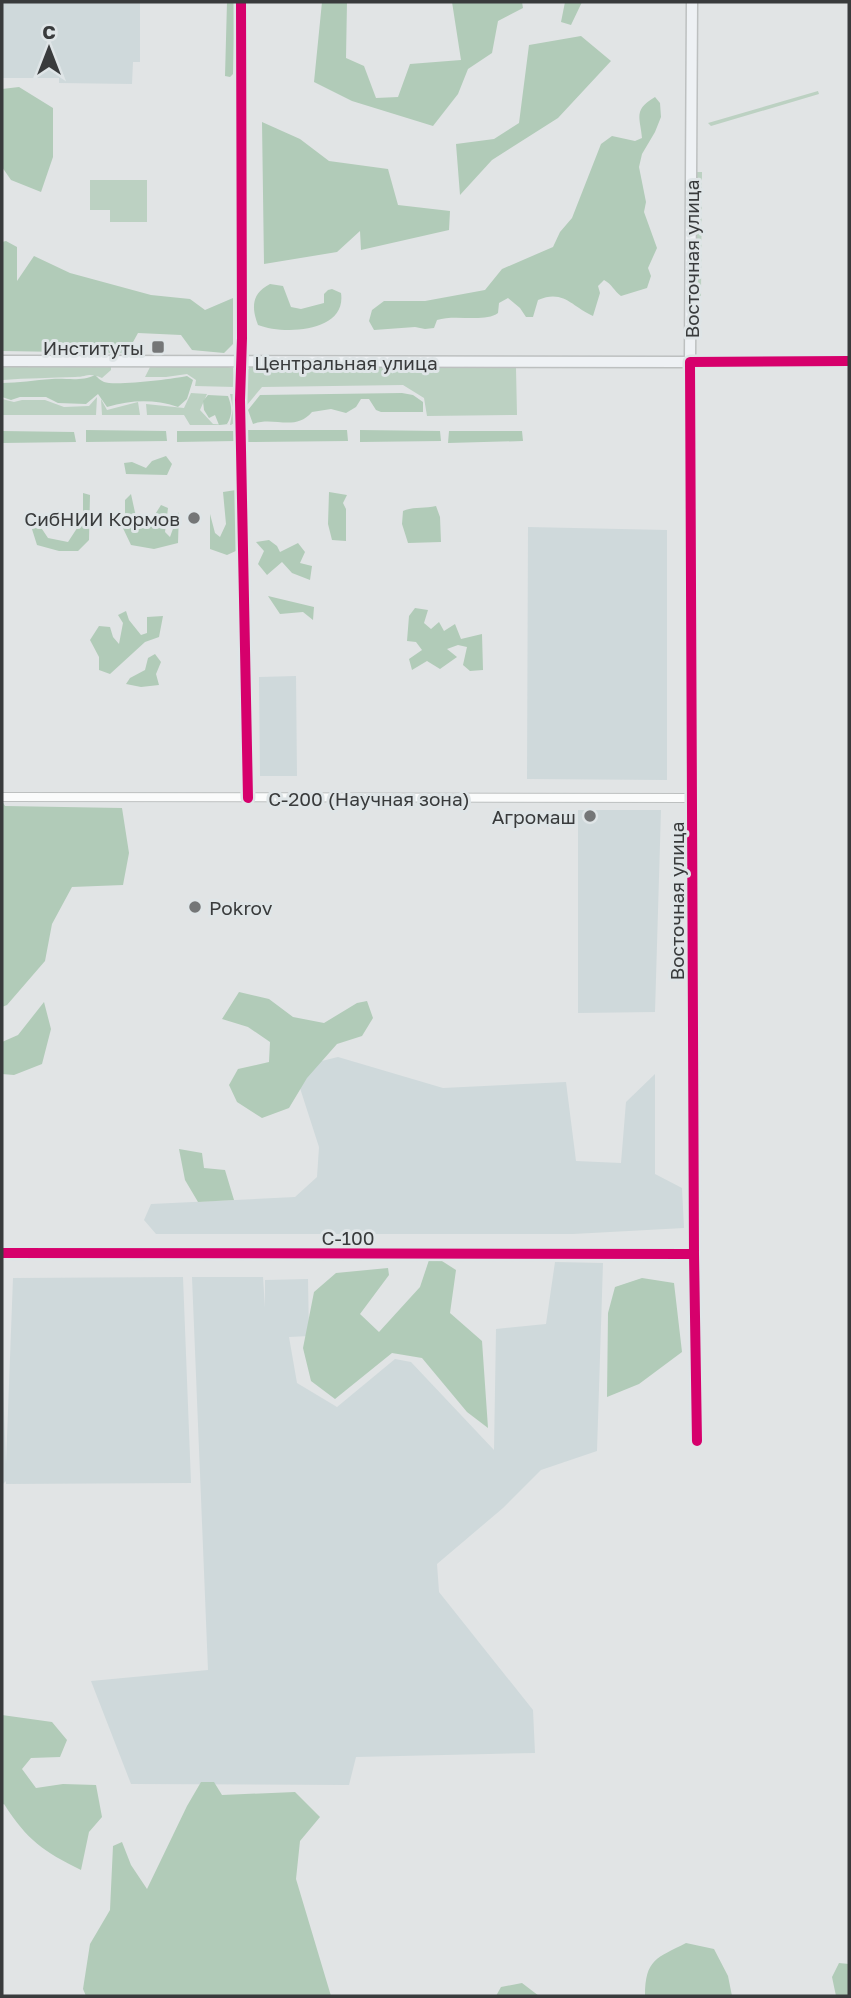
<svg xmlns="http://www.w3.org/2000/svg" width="851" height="1998" viewBox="0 0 851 1998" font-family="'Golos Text',sans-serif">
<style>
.built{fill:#cfd9db}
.green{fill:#bcd1c2}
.forest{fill:#b1cbb8}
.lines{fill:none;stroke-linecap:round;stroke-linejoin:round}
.street-casing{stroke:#bdc0c0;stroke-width:10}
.secondary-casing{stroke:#bdc0c0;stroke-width:13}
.street{stroke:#fafbfb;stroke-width:8}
.secondary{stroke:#eef1f4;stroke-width:10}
.cycleway-casing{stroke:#dfe5e7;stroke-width:15}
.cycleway{stroke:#d6006c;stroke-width:10}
.poi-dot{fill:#747677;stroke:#dfe5e7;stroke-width:2.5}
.labels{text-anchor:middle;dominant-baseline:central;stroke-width:6;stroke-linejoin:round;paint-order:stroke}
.street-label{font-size:19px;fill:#393b3c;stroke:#dfe5e7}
.poi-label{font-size:19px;fill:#393b3c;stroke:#dfe5e7;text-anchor:end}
</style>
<rect width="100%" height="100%" fill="#e1e4e5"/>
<path class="built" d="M2 2H140V62H133L132 84 59 83V78H2Z
M528 527 667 530V780L527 779Z
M296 676 297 776H260L259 677Z
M578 810H661L655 1012 578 1013Z
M338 1057 443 1088 566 1082 576 1161 621 1163 626 1102 655 1074V1174L682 1188 684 1228 573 1234H156L144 1220 151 1204 295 1197 317 1177 319 1147 299 1085 289 1069Z
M555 1262 603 1263 597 1451 541 1470 503 1508 437 1564 439 1592 533 1710 535 1753 356 1757 349 1785 131 1784 91 1681 208 1670 192 1277H263L265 1308V1280L308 1279 309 1336 289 1337 297 1383 337 1407 395 1359 411 1362 494 1450 496 1329 546 1324Z
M183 1277 191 1483 6 1484V1481L2 1485V1355L6 1464 13 1278Z"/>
<path class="green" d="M818 91 819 94 711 126 708 123Z
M695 172H702L701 297H695Z
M90 180H147V222H110V210H90Z
M224 366 233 368 235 387 195 386 196 380 187 374 166 377H145L150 367Z
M291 366C307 371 326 373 342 366L516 368 517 415 427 416 424 398 403 385 262 387 247 405 248 427 244 422 246 372 250 367Z
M2 367H111V370L102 378C88 372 88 377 75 377 51 378 27 378 3 380Z
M191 393 207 394 200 410 213 424 230 425 233 408 230 394H235L234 423 231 425H190L184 415H147L146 404 184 408Z
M97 397 96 415H2V399L14 402 22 400H45L64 407 89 406Z
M101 399 107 410 138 402 140 415H102Z"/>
<path class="forest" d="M227 2H235L233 74 230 77 225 76Z
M322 2H347L346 58 364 66 376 98 398 97 410 64 461 60 452 2H522L523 8 498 21 492 53 468 69 458 94 433 126 352 101 314 82Z
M565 2H582L571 25 561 22Z
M581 36 611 61 558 118 492 160 460 195 456 144 494 139 519 123 529 45Z
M19 87 53 108V157L41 192 11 180 2 167V89Z
M655 97 660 103 661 117 655 132 642 154 639 167 646 202 644 212 657 248 648 268 651 276 647 288 621 296C614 291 612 284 604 280L598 286 600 293 593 316C572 307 564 289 538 300L533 317H526L520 308 508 298 499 303 498 313C485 323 455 314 437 320L434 328 425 329 415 327 374 330 369 321 372 310 384 301H425L485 290 502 269 553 247 560 232 572 218 601 144 612 136 635 141 642 138C640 117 633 110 655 97Z
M262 122 300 139 329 161 388 169 398 205 450 211 449 230 361 250 360 231 337 252 264 264Z
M6 241 17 247V281L34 256 70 273 151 295 190 299 205 310 233 298V344L224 353 192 350 181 335 138 333 127 353 2 351V242Z
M270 284 283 286 291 307 301 309 324 303V294L328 290 332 289 341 293C347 333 283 335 258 325 251 307 252 293 270 284Z
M95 375C98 378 100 380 104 382 115 386 174 379 187 376L193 380 187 399 178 407C153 399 132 400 107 407L98 394 86 404 58 403 46 397H20L11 400 2 397V383C18 383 35 380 52 379 68 378 80 382 95 375Z
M402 393 413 395 423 402V412H381L376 410 369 399H361L356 407 346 413 331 409 312 412C295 432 274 416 253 424L248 410 260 395Z
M208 395 228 396C232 407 233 414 227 424L219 425 215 415 209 418 204 410 203 401Z
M86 430 166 431 167 441 86 442Z
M245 430H347L348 441 245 442Z
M360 430 440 431 441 441 360 442Z
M2 431 74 432 76 442 2 443Z
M177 431H234L235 441 177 442Z
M449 431H522L523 441 448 443Z
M166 456 172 464 167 475 126 474 124 463 132 462 146 468 152 461Z
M236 490 238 550 227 555 210 549V514L215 533 220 537 226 524 223 492Z
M329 492 347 495 343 503 346 509V541L332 540 328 524Z
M83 493 90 495 89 540 78 551H59L37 545 31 526 38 523 48 538 68 542 83 519Z
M131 494 136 517 154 516 161 505 168 508 165 532 170 537 179 512 178 543 154 549 131 545 121 524 125 519V500Z
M436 506 440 517 441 542 408 543 402 524 403 511C414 506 425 509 436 506Z
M269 540 277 546 280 552 298 543 305 552 300 563 312 566 310 580 292 573 282 562 267 575 258 564 264 551 256 542Z
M268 596 314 607 313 620 303 612 280 614Z
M415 608 428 610 424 623 431 629 439 622 444 631 455 624 461 639 482 634 483 670 470 671 463 665 467 647 458 645 447 649 457 657 440 669 427 661 412 670 409 659 422 650 416 642 407 641 409 616Z
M126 611 129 620 141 635 147 633V617L163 616 159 637 145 642 110 674 99 670V657L90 640 99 626 110 627 113 637 119 644 123 623 118 615Z
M155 654 161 662 156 674 159 685 141 687 126 684 130 678 145 670 148 658Z
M2 801 5 806 122 808 129 853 123 885 72 887 52 924 45 961 7 1005 2 1007Z
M239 992 269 999 293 1017 324 1023 357 1003 367 1001 373 1018 362 1036 337 1044 307 1078 289 1108 262 1118 237 1102 229 1085 238 1069 269 1062 270 1042 248 1027 222 1019Z
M44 1002 51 1029 42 1064 14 1075 2 1074V1042L18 1035Z
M179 1149 202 1153 204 1168 225 1170 234 1200 198 1202 185 1180Z
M431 1254 456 1270 450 1313 482 1341 488 1428 467 1412 422 1358 392 1353 335 1399 311 1381 303 1348 314 1292 336 1273 388 1268 389 1275 360 1314 379 1332 420 1287Z
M642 1278 674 1283 682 1352 639 1384 607 1397 608 1313 615 1287Z
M2 1715 52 1722 67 1740 60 1757 31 1758 22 1769 36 1788 63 1784 96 1785 102 1817 89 1832 81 1870C43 1851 28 1841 4 1804L2 1805Z
M201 1782H214L222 1795 295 1792 320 1817 300 1841 296 1879 331 1996H86L83 1989 90 1944 110 1910 113 1846 122 1842 131 1865 147 1889 187 1806Z
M686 1943 714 1949 728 1976 732 1996H645C645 1959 657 1958 686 1943Z
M839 1963 849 1964V1996H836L832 1977Z
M522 1983 539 1996H496L501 1987Z"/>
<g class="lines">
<defs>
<path id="street" d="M241 2V479
M241 482 248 798
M2 797 693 798
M2 1253 694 1254
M697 1441 694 1254 690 362 849 361"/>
<path id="secondary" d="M2 361 690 362 692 2"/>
</defs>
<use href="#street" class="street-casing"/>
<use href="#secondary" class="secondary-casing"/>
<use href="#street" class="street"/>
<use href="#secondary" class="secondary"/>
<defs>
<path id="cycleway" d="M241 2 242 338 240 400 248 798
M2 1253 694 1254
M697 1441 694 1254 690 362 849 361"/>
</defs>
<use href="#cycleway" class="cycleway-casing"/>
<use href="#cycleway" class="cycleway"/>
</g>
<g class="poi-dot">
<rect x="151" y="340" width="14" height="14" rx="3.5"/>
<circle cx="194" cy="518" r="7"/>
<circle cx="590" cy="816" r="7"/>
<circle cx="195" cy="907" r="7"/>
</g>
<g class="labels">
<g class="street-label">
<text transform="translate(691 259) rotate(-90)">Восточная улица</text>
<text x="346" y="362">Центральная улица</text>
<text x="369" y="798">С-200 (Научная зона)</text>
<text transform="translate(676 901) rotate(-90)">Восточная улица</text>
<text x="348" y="1237">С-100</text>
</g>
<g class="poi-label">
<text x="144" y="347">Институты</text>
<text x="180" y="518">СибНИИ Кормов</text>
<text x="576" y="816">Агромаш</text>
<text x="209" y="907" text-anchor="start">Pokrov</text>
</g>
</g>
<rect width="851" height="1998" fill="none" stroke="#393b3c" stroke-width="7"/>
<g transform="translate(49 49)" stroke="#dfe5e7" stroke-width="5" paint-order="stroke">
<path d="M0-5L12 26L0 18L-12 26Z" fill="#393b3c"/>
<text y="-10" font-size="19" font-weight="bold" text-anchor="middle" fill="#393b3c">С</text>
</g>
</svg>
